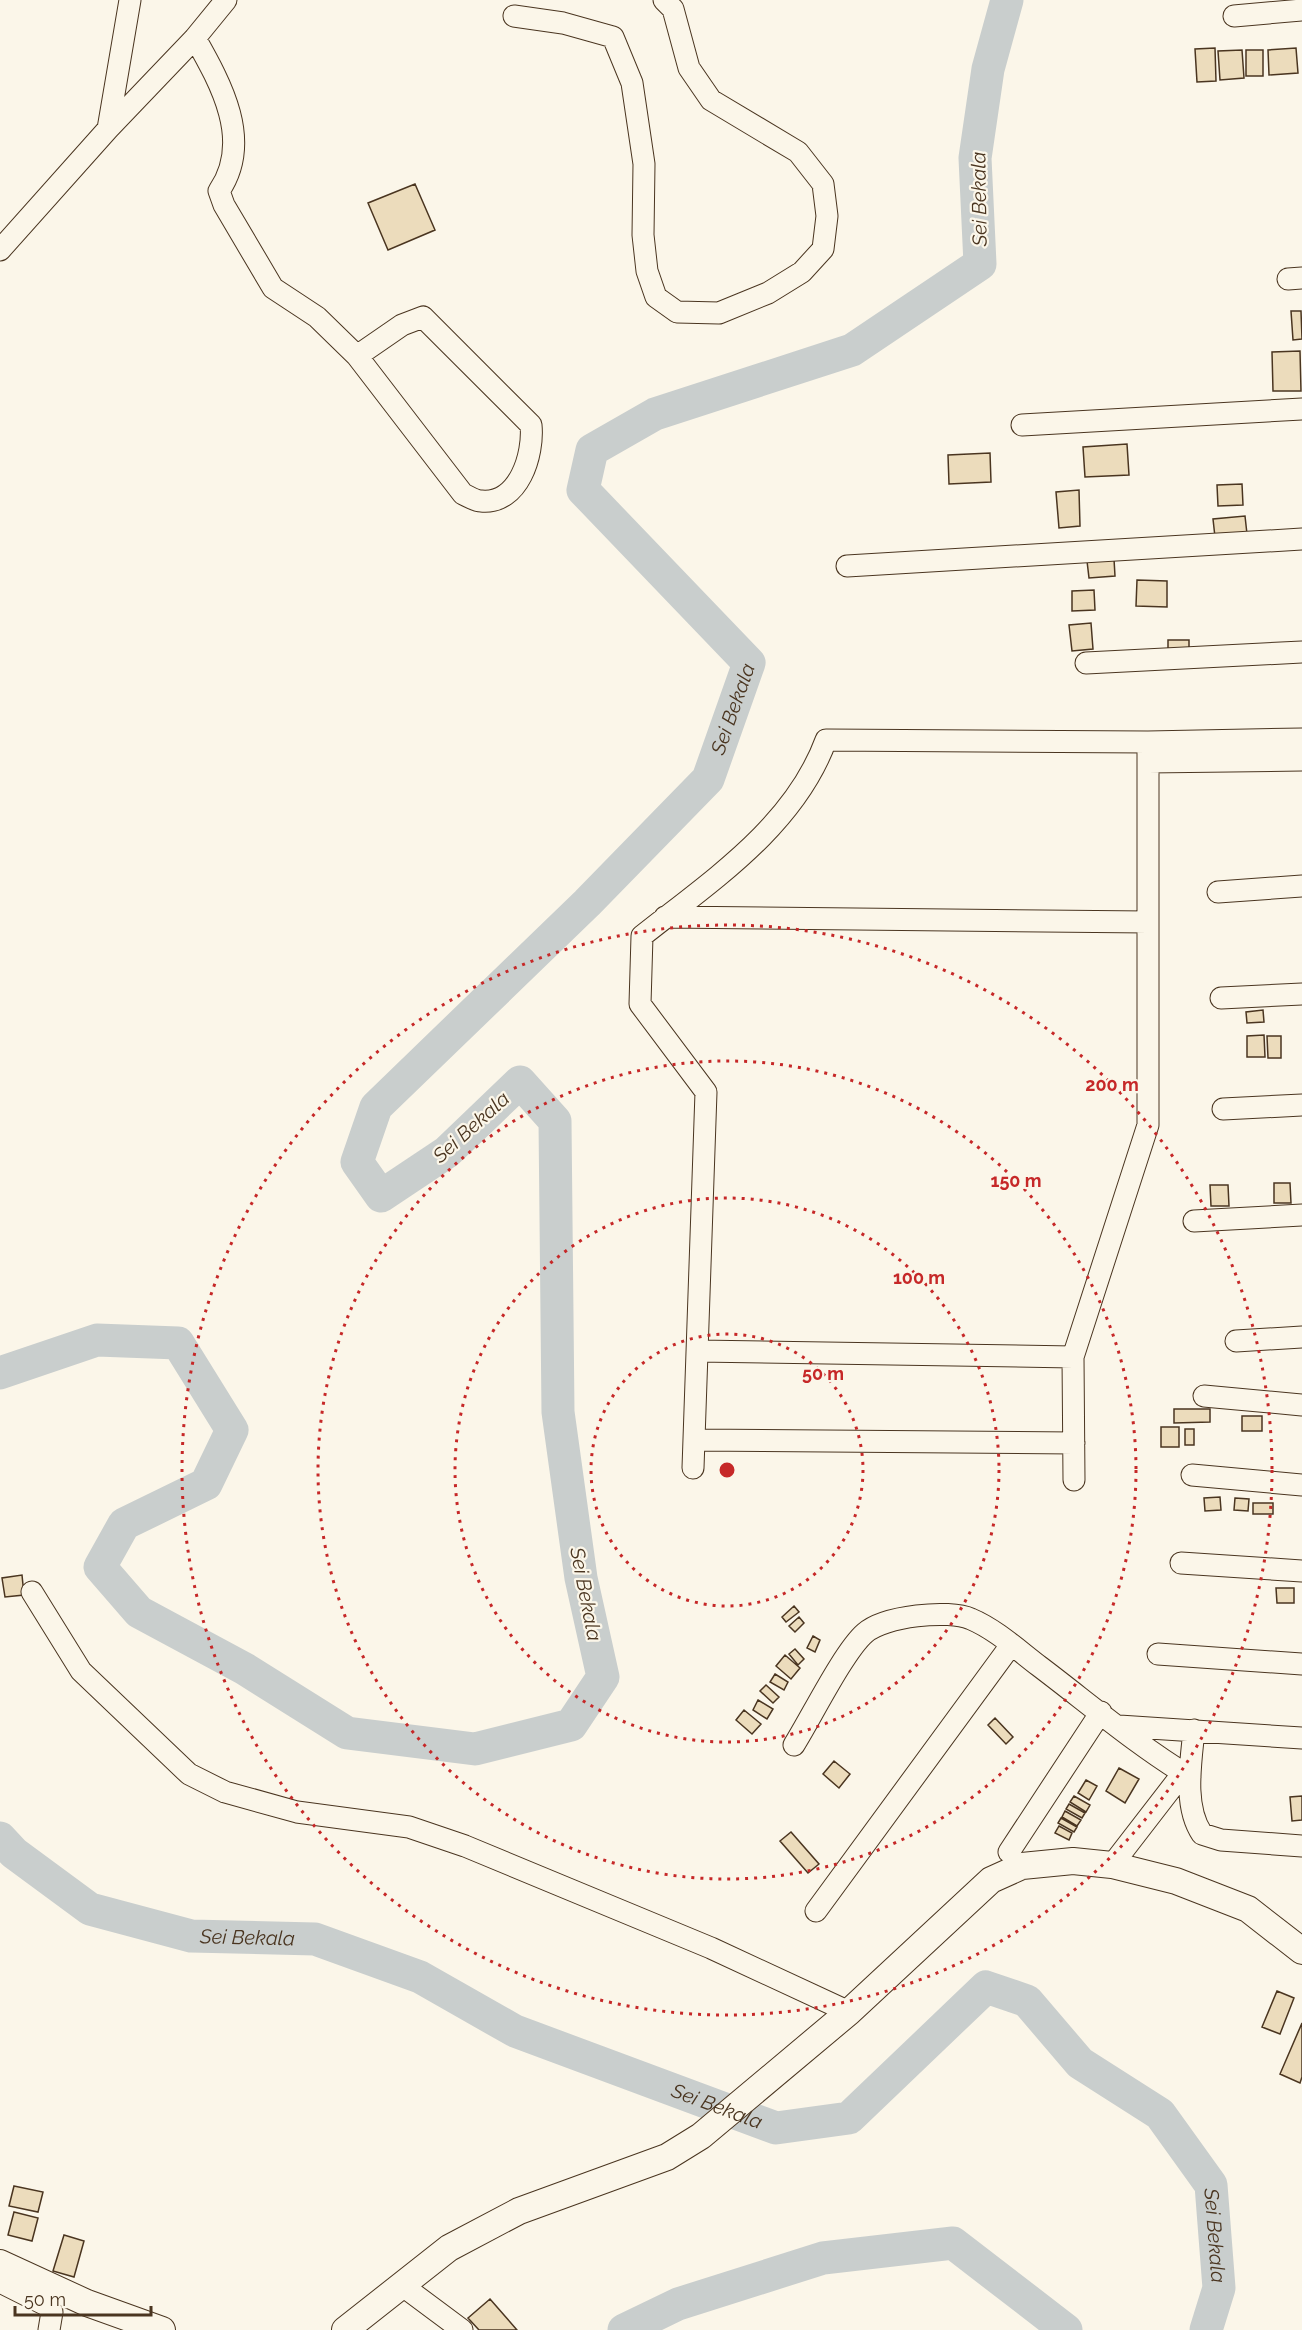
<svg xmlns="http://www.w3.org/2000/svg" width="1302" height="2330" viewBox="0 0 1302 2330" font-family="Raleway,sans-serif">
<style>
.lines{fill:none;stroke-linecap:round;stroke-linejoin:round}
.river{stroke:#c9cecd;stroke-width:33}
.building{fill:#ecdcbc;stroke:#4a3520;stroke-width:1.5}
.minor-casing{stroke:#4a3520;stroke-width:23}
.major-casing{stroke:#4a3520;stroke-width:28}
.minor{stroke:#fbf6e9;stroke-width:21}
.major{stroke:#fbf6e9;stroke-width:26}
.ring{fill:none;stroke:#c62828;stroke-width:3;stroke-dasharray:3 6}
.labels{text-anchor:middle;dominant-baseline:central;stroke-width:4.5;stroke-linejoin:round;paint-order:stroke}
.water-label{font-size:20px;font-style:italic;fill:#4a3520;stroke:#fbf6e9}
.centre{fill:#c62828;stroke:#fbf6e9;stroke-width:3}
.ring-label{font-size:18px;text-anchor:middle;font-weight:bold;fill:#c62828;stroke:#fbf6e9;stroke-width:4.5;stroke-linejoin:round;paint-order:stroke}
</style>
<rect width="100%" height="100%" fill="#fbf6e9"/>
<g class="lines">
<g class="river">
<path id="s1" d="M0 1373 97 1340 178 1343 232 1430 206 1484 124 1524 100 1567 139 1612 245 1669 347 1733 475 1749 571 1725 603 1677 581 1578 558 1412 555 1121 520 1082 447 1152 381 1196 357 1162 376 1107 587 903 708 779 749 663 583 490 592 450 655 414 852 350 980 264 975 158 988 69 1007 0"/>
<path id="s2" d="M0 1838 14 1853 90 1909 191 1936 315 1939 420 1977 515 2031 776 2128 849 2118 986 1987 1027 2001 1080 2063 1160 2114 1211 2185 1219 2288 1206 2330"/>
<path d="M624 2330 678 2304 823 2258 953 2243 1066 2330"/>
</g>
</g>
<path class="building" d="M1215 48 1216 81 1197 82 1195 49Z
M1296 48 1298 73 1269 75 1268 50Z
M1242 50 1244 78 1220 80 1218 51Z
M1246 50H1263V76H1246Z
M415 184 435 230 388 250 368 203Z
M1291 311H1301L1302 339 1293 340Z
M1300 351 1301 391H1273L1272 352Z
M1127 444 1129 475 1085 477 1083 447Z
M990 453 991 482 949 484 948 455Z
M1242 484 1243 505 1218 506 1217 485Z
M1079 490 1080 526 1059 528 1056 492Z
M1245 516 1247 534 1215 537 1213 519Z
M1114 559 1115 576 1089 578 1087 561Z
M1137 580 1167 581V607L1136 606Z
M1094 590 1095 610 1072 611V591Z
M1091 623 1093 649 1072 651 1069 625Z
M1168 640H1189V652H1168Z
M1263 1010 1264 1022 1247 1023 1246 1012Z
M1264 1035 1265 1057H1247V1036Z
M1267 1036H1281V1058H1268Z
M1274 1183H1290L1291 1203H1274Z
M1210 1185H1228L1229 1206H1211Z
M1174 1409H1210V1422L1174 1423Z
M1242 1416H1262V1431H1242Z
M1161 1427H1179V1447H1161Z
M1185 1429H1194V1445H1185Z
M1220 1497 1221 1510 1205 1511 1204 1498Z
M1235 1498 1249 1499 1248 1511 1234 1510Z
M1253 1503H1273V1514H1253Z
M22 1575 24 1595 5 1597 2 1578Z
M1276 1588H1294V1603H1277Z
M794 1606 799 1612 786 1622 782 1617Z
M799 1617 804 1623 795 1632 789 1626Z
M813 1636 820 1640 815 1652 807 1648Z
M795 1649 804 1659 798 1665 789 1654Z
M785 1655 800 1668 791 1679 776 1666Z
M775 1674 788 1682 784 1690 770 1682Z
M766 1685 779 1697 773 1703 760 1691Z
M758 1700 773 1709 767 1719 753 1710Z
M744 1710 761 1724 752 1734 736 1720Z
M995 1718 1013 1737 1006 1744 988 1725Z
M834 1761 850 1774 839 1788 823 1774Z
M1119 1768 1139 1779 1125 1803 1106 1791Z
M1086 1780 1097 1786 1089 1800 1078 1793Z
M1074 1796 1090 1805 1086 1812 1070 1802Z
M1302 1796V1820L1292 1821 1290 1797Z
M1069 1804 1085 1813 1082 1818 1066 1809Z
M1065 1811 1081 1820 1077 1826 1062 1817Z
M1061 1818 1077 1827 1074 1832 1058 1823Z
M1059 1826 1072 1833 1069 1840 1055 1833Z
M791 1832 819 1864 808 1873 780 1841Z
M1277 1991 1294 1998 1280 2034 1262 2027Z
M1302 2023V2077L1300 2083 1280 2074Z
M14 2186 43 2192 38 2212 9 2206Z
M14 2212 38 2218 32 2241 8 2235Z
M64 2235 84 2241 74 2277 53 2271Z
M490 2299 517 2330H479L468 2318Z"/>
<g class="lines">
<defs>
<path id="minor" d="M514 16 563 23 613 37 632 83 644 164 643 235 647 271 656 297 677 312 719 313 768 293 802 272 823 249 827 216 823 184 798 152 711 100 689 68 673 9 664 0
M1234 16 1302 10
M195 38C221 84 253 141 219 191L224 205 273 288 317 317 357 356 463 494C468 496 475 501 481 501 519 505 534 454 531 425L423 317 402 325 357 356
M108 129 130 0
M0 250 108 129 195 38 226 0
M1288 279 1302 278
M1022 425 1302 409
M847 566 1302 539
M1086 663 1302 652
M1148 762 1302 760
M1218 892 1302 886
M665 917 1148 922
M1221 998 1302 994
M1223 1109 1302 1105
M1194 1221 1302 1215
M1236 1341 1302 1337
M698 1351 1073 1357
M1204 1396 1302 1405
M694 1440 1074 1443
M693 1468 706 1092 640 1004 642 936C711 881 794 827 826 740L1148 742 1302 739
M1192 1475 1302 1485
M1074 1480 1073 1357 1148 1125V742
M1181 1563 1302 1571
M32 1592 81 1671 189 1774 225 1792 297 1812 409 1827 465 1846 711 1948 849 2012
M1158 1654 1302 1664
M1119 1726 1302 1738
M1194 1730C1191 1762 1183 1806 1202 1834L1221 1840 1302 1846
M794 1745C811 1718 844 1651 865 1633 884 1616 949 1609 971 1619 995 1629 1018 1650 1039 1666 1088 1703 1137 1745 1190 1777
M1009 1852 1101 1712
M1112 1865 1183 1773
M816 1911 1011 1645
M0 2282 48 2306 52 2312 49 2330
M403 2286 462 2330"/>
<path id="major" d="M0 2263 87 2303 162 2330
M345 2330 449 2248 519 2211 667 2157 701 2136 849 2012 991 1880 1022 1866 1073 1861 1112 1865 1176 1881 1248 1909 1302 1951"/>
</defs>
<use href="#minor" class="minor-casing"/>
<use href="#major" class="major-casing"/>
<use href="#minor" class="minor"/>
<use href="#major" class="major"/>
</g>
<g class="ring">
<circle cx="727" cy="1470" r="136"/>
<circle cx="727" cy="1470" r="272"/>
<circle cx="727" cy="1470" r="409"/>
<circle cx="727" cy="1470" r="545"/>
</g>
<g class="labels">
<g class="water-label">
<text transform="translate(979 199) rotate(-91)">Sei Bekala</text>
<text stroke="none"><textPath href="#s1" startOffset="2506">Sei Bekala</textPath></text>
<text transform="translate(471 1127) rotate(-42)">Sei Bekala</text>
<text transform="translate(586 1594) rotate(79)">Sei Bekala</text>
<text stroke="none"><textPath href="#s2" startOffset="276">Sei Bekala</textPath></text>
<text stroke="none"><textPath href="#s2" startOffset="780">Sei Bekala</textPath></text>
<text stroke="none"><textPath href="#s2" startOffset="1464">Sei Bekala</textPath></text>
</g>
</g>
<circle cx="727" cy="1470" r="9" class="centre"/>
<g class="ring-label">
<text x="1112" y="1091">200 m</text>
<text x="1016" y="1187">150 m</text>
<text x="919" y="1284">100 m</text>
<text x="823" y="1380">50 m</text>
</g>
<path d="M15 2306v9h136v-9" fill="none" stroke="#4a3520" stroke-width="3"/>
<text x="24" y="2306" font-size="18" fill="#4a3520" stroke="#fbf6e9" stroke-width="4.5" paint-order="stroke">50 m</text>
</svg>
